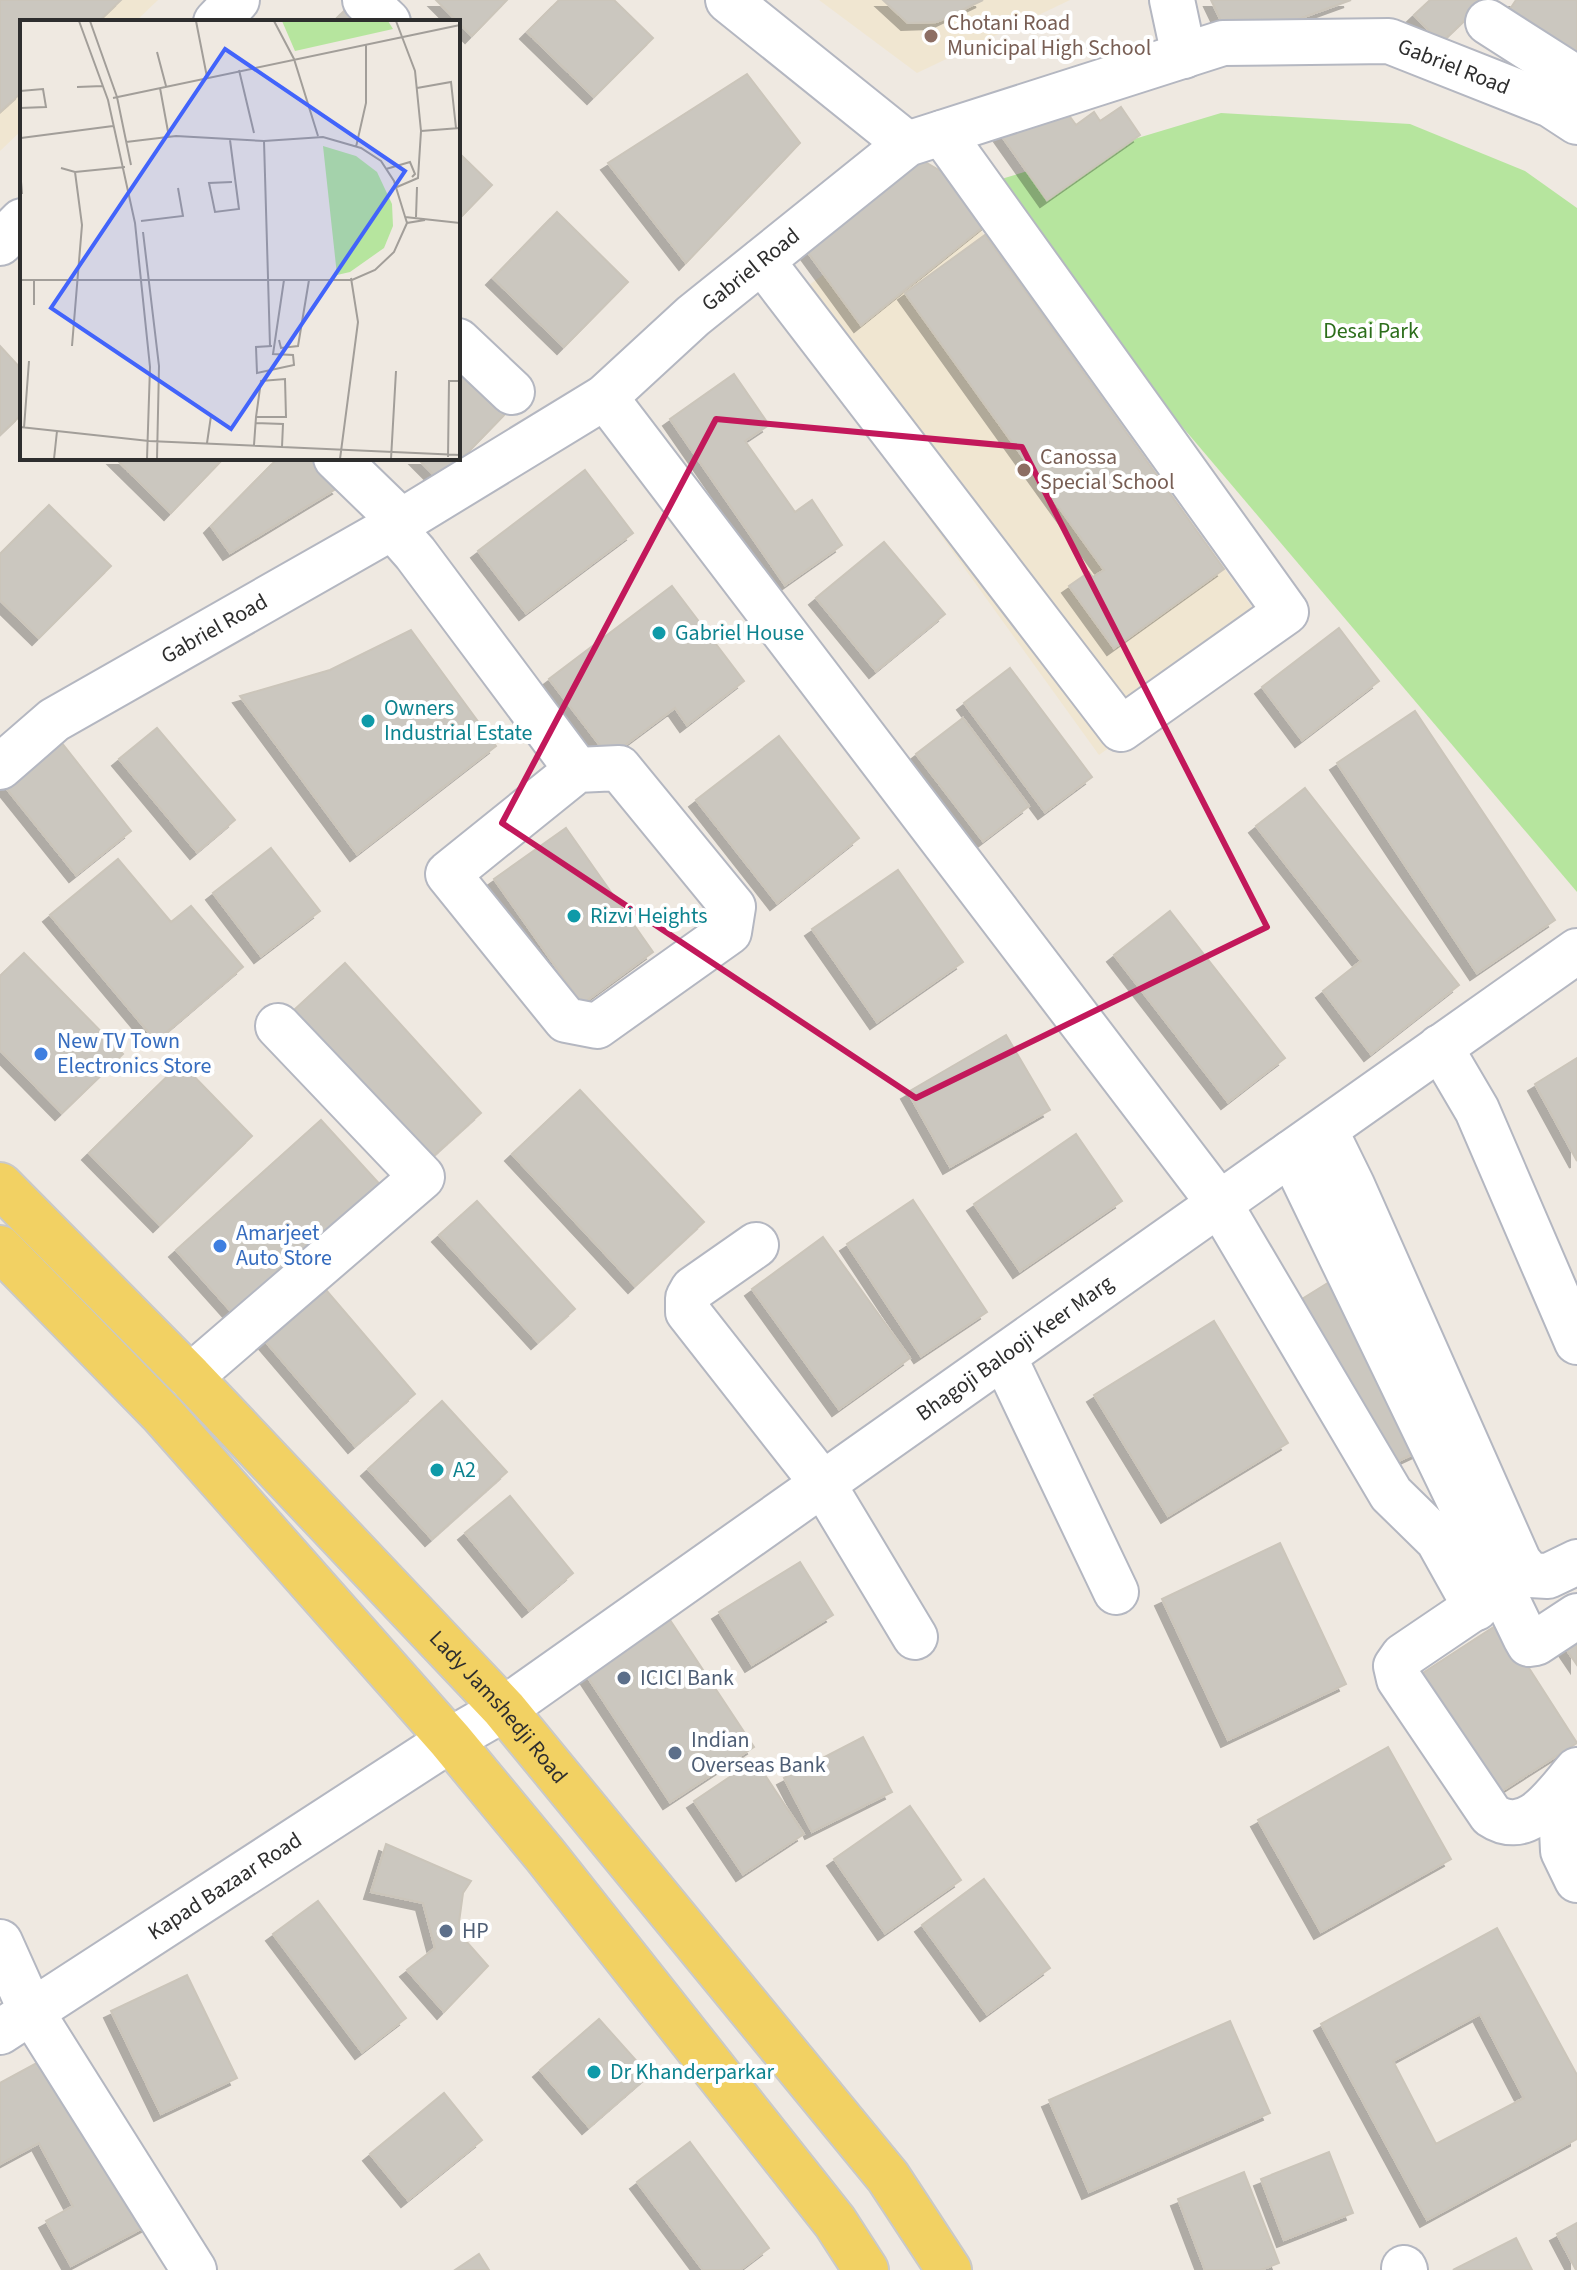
<svg xmlns="http://www.w3.org/2000/svg" width="1577" height="2270" viewBox="0 0 1577 2270" font-family="'Source Sans 3',sans-serif">
<style>
.education{fill:#f0e6d1}
.green{fill:#b6e59e}
.building{fill:#cbc7bf;stroke:#cbc5ba;stroke-width:2;fill-rule:evenodd;filter:url(#shadow)}
.lines{fill:none;stroke-linecap:round;stroke-linejoin:round}
.minor-casing{stroke:#b4b7c1;stroke-width:48}
.major-casing{stroke:#c9c9c9;stroke-width:48}
.minor{stroke:#fff;stroke-width:44}
.major{stroke:#f2d163;stroke-width:44}
.marked{fill:none;stroke:#c2185b;stroke-width:6;stroke-linejoin:round}
.education-dot{fill:#8d6e63;stroke:#fff;stroke-width:3}
.culture-dot{fill:#0f9aa8;stroke:#fff;stroke-width:3}
.shop-dot{fill:#3f7fe0;stroke:#fff;stroke-width:3}
.service-dot{fill:#5c6f8a;stroke:#fff;stroke-width:3}
.labels{text-anchor:middle;dominant-baseline:central;stroke-width:8;stroke-linejoin:round;paint-order:stroke}
.education-label{font-size:22px;fill:#785e54;stroke:#fff;text-anchor:start}
.street-label{font-size:22px;fill:#2e2e2e;stroke:#fff}
.park-label{font-size:22px;fill:#2c6e1b;stroke:#fff}
.culture-label{font-size:22px;fill:#0d838f;stroke:#fff;text-anchor:start}
.shop-label{font-size:22px;fill:#366cbe;stroke:#fff;text-anchor:start}
.service-label{font-size:22px;fill:#4e5e75;stroke:#fff;text-anchor:start}
.inset-road{fill:none;stroke:#a29e99;stroke-width:2}
.view{fill:#4264fb;fill-opacity:0.15;stroke:#4264fb;stroke-width:4}
.inset-edge{fill:none;stroke:#2e2e2e;stroke-width:4}
</style>
<defs>
<filter id="shadow"><feDropShadow dx="-7" dy="7" stdDeviation="0" flood-color="#0004"/></filter>
</defs>
<rect width="100%" height="100%" fill="#efe9e1"/>
<path class="education" d="M0 0H158L135 22H22V130L0 151Z
M819 0H1070L917 73Z
M948 185 1270 632 1099 755 777 308Z"/>
<path class="green" d="M1221 113 1410 124 1525 171 1577 208V892L978 186Z"/>
<path class="building" d="M0 0H121L98 22H22V92L0 112Z
M436 0H507L472 36Z
M559 0H614L653 38 594 97 527 32Z
M883 0H983L937 22 908 23Z
M1211 0H1351L1271 29 1223 25Z
M1430 0H1486L1441 43 1414 15Z
M1516 0H1577V62L1572 51 1510 9Z
M347 8 362 22H333Z
M747 74 800 143 686 263 608 163Z
M1121 107 1140 135 1047 200 1001 135 1065 110 1076 125 1094 112 1100 121Z
M458 152 492 185 458 220Z
M913 155 951 177 989 222 861 325 801 243Z
M557 212 628 282 564 347 493 278Z
M985 235 1224 569 1114 648 1069 586 1089 572 1093 577 1104 570 905 293Z
M0 346 22 370V414L0 435Z
M458 357 510 409 440 481 417 458H458Z
M734 374 769 425 745 441 795 512 812 500 842 545 785 585 670 419Z
M115 458H224L171 513Z
M278 458H310L339 487 230 553 211 526Z
M585 470 633 533 526 613 478 551Z
M49 505 111 566 39 638 0 600V554Z
M884 542 945 614 876 671 816 598Z
M672 586 744 681 687 725 675 708 609 757 549 679Z
M1339 628 1379 681 1302 740 1262 687Z
M411 630 496 746 357 854 240 696 330 670Z
M1010 668 1092 777 1045 812 964 703Z
M1415 711 1555 920 1477 973 1337 763Z
M963 718 1029 806 983 841 916 754Z
M157 728 235 820 197 852 119 759Z
M779 736 859 838 777 903 696 800Z
M58 738 131 831 76 875 2 783Z
M1305 788 1459 985 1371 1054 1323 991 1361 961 1256 826Z
M566 828 653 952 582 1004 494 879Z
M271 848 320 911 261 956 213 893Z
M118 859 171 922 191 906 243 967 156 1041 50 915Z
M898 870 963 962 877 1022 812 929Z
M1170 911 1285 1058 1228 1102 1114 955Z
M24 953 123 1054 62 1113 0 1050V976Z
M345 963 481 1113 430 1159 294 1010Z
M1006 1035 1050 1110 950 1167 908 1092Z
M1577 1058V1161L1535 1084Z
M181 1063 252 1136 160 1225 89 1153Z
M580 1090 704 1222 635 1286 512 1154Z
M321 1120 384 1189 238 1319 176 1250Z
M1076 1134 1122 1201 1020 1271 974 1204Z
M913 1200 987 1312 921 1356 847 1244Z
M477 1201 575 1309 538 1342 439 1235Z
M823 1237 910 1358 839 1409 752 1289Z
M1336 1278 1426 1448 1386 1467 1297 1302Z
M326 1290 415 1394 355 1446 266 1342Z
M1214 1321 1288 1443 1168 1516 1094 1395Z
M442 1401 507 1472 432 1539 368 1469Z
M510 1496 573 1573 529 1610 465 1533Z
M1280 1543 1346 1684 1228 1740 1162 1599Z
M800 1562 833 1615 752 1665 719 1612Z
M670 1620 754 1747 670 1802 587 1676Z
M1500 1623 1577 1743 1492 1797 1415 1678Z
M1577 1628V1665L1560 1640Z
M863 1737 892 1792 812 1832 784 1778Z
M1388 1747 1451 1859 1321 1932 1258 1820Z
M755 1760 804 1834 743 1874 694 1801Z
M910 1806 961 1880 885 1933 834 1859Z
M386 1844 471 1881 463 1893 459 1922 465 1940 488 1966 444 2012 407 1970 435 1948 423 1903 371 1892Z
M984 1879 1050 1968 987 2014 922 1925Z
M318 1901 406 2018 362 2052 273 1934Z
M1497 1928 1577 2075V2139L1427 2220 1321 2024ZM1480 2014 1524 2098 1436 2144 1393 2061Z
M187 1975 237 2078 161 2114 111 2011Z
M599 2019 649 2075 589 2127 540 2070Z
M1230 2021 1270 2113 1089 2192 1049 2100Z
M55 2053 148 2225 71 2266 46 2221 73 2206 39 2143 0 2164V2083Z
M444 2093 482 2140 408 2200 370 2154Z
M690 2142 769 2248 740 2270H703L637 2182Z
M1329 2152 1353 2213 1284 2240 1261 2179Z
M1244 2172 1279 2263 1261 2270H1205L1178 2199Z
M1577 2223V2270H1576L1557 2234Z
M1516 2238 1532 2270H1453Z
M479 2254 489 2270H455Z"/>
<g class="lines">
<defs>
<g id="minor">
<path d="M365 0 388 22"/>
<path d="M728 0 907 144"/>
<path d="M1172 0 1184 56"/>
<path d="M216 22 237 0"/>
<path d="M1488 22 1577 79"/>
<path d="M0 243 22 221"/>
<path d="M762 261 1121 729 1286 612 942 133"/>
<path d="M458 341 512 392"/>
<path d="M605 397 1219 1203 1391 1494 1438 1540 1476 1608"/>
<path d="M336 458 402 522"/>
<path d="M392 527 415 553 577 770 619 768 733 907 729 932 597 1026 566 1020 448 874 577 770"/>
<path id="s1" d="M0 767 54 720 379 535 605 397 693 316 907 144 1223 43 1389 41 1551 105 1577 122"/>
<path d="M1440 1047 1477 1110 1577 1342"/>
<path d="M1325 1130 1352 1185 1519 1562 1530 1575 1548 1576 1577 1562"/>
<path d="M1291 1153 1525 1637 1529 1644 1536 1643 1577 1616"/>
<path d="M756 1245 693 1289 688 1298V1312L823 1484 915 1637"/>
<path d="M1004 1357 1116 1592"/>
<path d="M190 1377 422 1177 278 1026"/>
<path d="M1499 1591 1403 1656 1396 1666 1399 1679 1491 1815C1528 1840 1555 1795 1577 1770"/>
<path d="M1577 1819 1562 1830 1563 1851 1577 1880"/>
<path d="M0 1942 31 2011 194 2270"/>
<path id="s2" d="M0 2032 450 1740 504 1709 1577 951"/>
<path d="M1404 2268 1405 2270"/>
</g>
<g id="major">
<path id="s3" d="M0 1185 190 1377 504 1709 888 2177 949 2270"/>
<path d="M0 1248 163 1415 450 1740 545 1855 835 2222 866 2270"/>
</g>
</defs>
<use href="#minor" class="minor-casing"/>
<use href="#major" class="major-casing"/>
<use href="#minor" class="minor"/>
<use href="#major" class="major"/>
</g>
<path class="marked" d="M716 419 1022 447 1267 927 916 1098 502 823Z"/>
<g class="education-dot">
<circle cx="931" cy="36" r="8"/>
<circle cx="1024" cy="470" r="8"/>
</g>
<g class="culture-dot">
<circle cx="659" cy="633" r="8"/>
<circle cx="368" cy="721" r="8"/>
<circle cx="574" cy="916" r="8"/>
<circle cx="437" cy="1470" r="8"/>
<circle cx="594" cy="2072" r="8"/>
</g>
<g class="shop-dot">
<circle cx="41" cy="1054" r="8"/>
<circle cx="220" cy="1246" r="8"/>
</g>
<g class="service-dot">
<circle cx="624" cy="1678" r="8"/>
<circle cx="675" cy="1753" r="8"/>
<circle cx="446" cy="1931" r="8"/>
</g>
<g class="labels">
<g class="education-label">
<text x="947" y="23">Chotani Road<tspan x="947" dy="25">Municipal High School</tspan></text>
<text x="1040" y="457">Canossa<tspan x="1040" dy="25">Special School</tspan></text>
</g>
<g class="street-label">
<text stroke="none"><textPath href="#s1" startOffset="1672">Gabriel Road</textPath></text>
<text stroke="none"><textPath href="#s1" startOffset="904">Gabriel Road</textPath></text>
<text stroke="none"><textPath href="#s1" startOffset="256">Gabriel Road</textPath></text>
<text stroke="none"><textPath href="#s2" startOffset="1224">Bhagoji Balooji Keer Marg</textPath></text>
<text stroke="none"><textPath href="#s3" startOffset="722">Lady Jamshedji Road</textPath></text>
<text stroke="none"><textPath href="#s2" startOffset="268">Kapad Bazaar Road</textPath></text>
</g>
<g class="park-label">
<text x="1371" y="331">Desai Park</text>
</g>
<g class="culture-label">
<text x="675" y="633">Gabriel House</text>
<text x="384" y="708">Owners<tspan x="384" dy="25">Industrial Estate</tspan></text>
<text x="590" y="916">Rizvi Heights</text>
<text x="453" y="1470">A2</text>
<text x="610" y="2072">Dr Khanderparkar</text>
</g>
<g class="shop-label">
<text x="57" y="1041">New TV Town<tspan x="57" dy="25">Electronics Store</tspan></text>
<text x="236" y="1233">Amarjeet<tspan x="236" dy="25">Auto Store</tspan></text>
</g>
<g class="service-label">
<text x="640" y="1678">ICICI Bank</text>
<text x="691" y="1740">Indian<tspan x="691" dy="25">Overseas Bank</tspan></text>
<text x="462" y="1931">HP</text>
</g>
</g>
<g transform="translate(20 20)">
<rect width="440" height="440" fill="#efe9e1"/>
<path d="M262 1H368L373 9 275 31ZM303 126 336 136 357 152 372 184 373 206 364 228 330 252 317 255Z" fill="#b6e59e"/>
<path class="inset-road" d="M59 1 88 80 115 203 130 347 127 439M70 1 97 77 111 145M176 1 187 57M254 1 274 39 298 116M376 1 395 51 401 111 398 158 377 167M137 32 146 66M219 50 234 113M57 67 83 66M140 68 149 117M397 68 431 62 436 108M0 71 23 69 26 87 0 88M93 78 440 5M401 111 440 108M1 118 93 106M210 120 219 189 195 192 189 163 212 162M244 121 250 326M106 122 156 116 244 121 303 117 341 128 361 141 374 161 387 203M336 127 346 83V24M41 148 55 152 105 147M0 149 2 174M366 149 390 142 395 154 392 157M385 197 440 203M396 197 397 167M121 201 163 196 158 168M123 212 139 346 137 439M0 260H332L355 250 374 232 387 203 405 200M14 285V260M259 320 261 328 278 326 289 260M52 326 62 205 55 152M252 326 236 327 237 353 274 345 273 335 253 334 264 260M235 403 263 404 262 427M0 407 129 421 440 435M4 408 9 341M187 423 191 396M234 425 236 397 241 361 265 359 266 397H236M428 437 429 361H440M34 439 37 411M320 439 338 302 331 258M371 439 376 351"/>
<path class="view" d="M205 29 385 151 211 409 31 288Z"/>
<rect width="440" height="440" class="inset-edge"/>
</g>
</svg>
